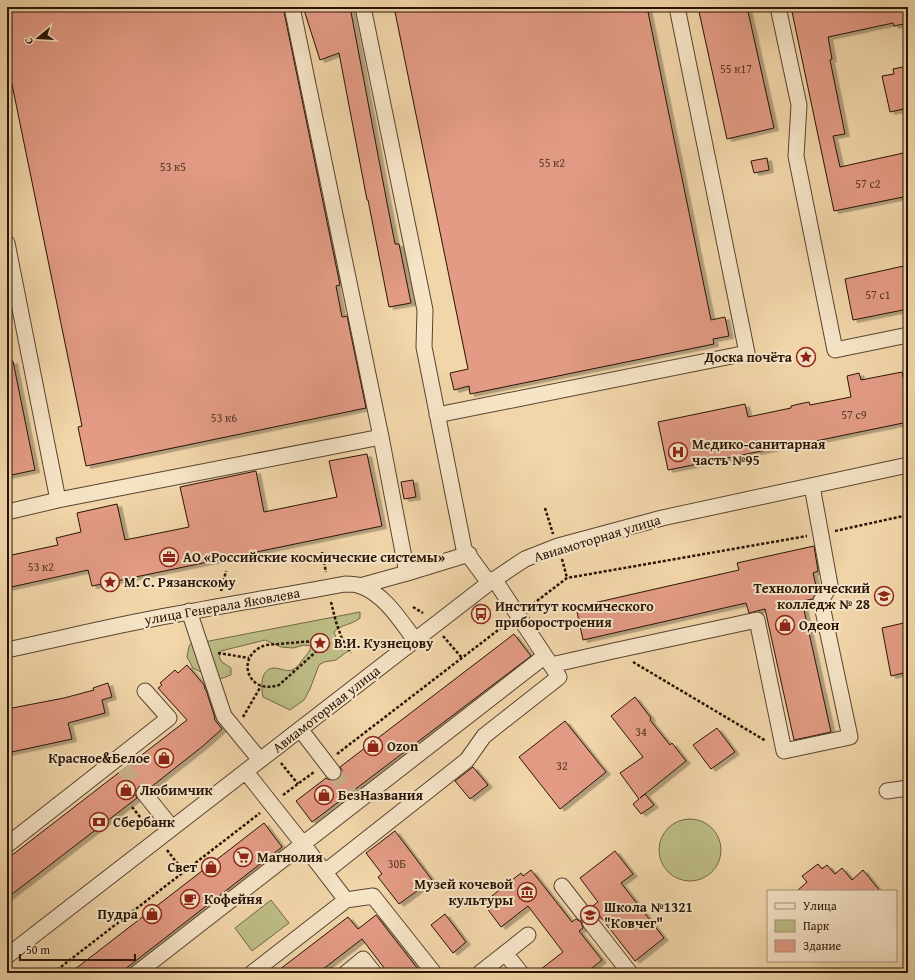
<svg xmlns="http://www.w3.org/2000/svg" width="915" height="980" viewBox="0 0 915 980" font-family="'Gentium Book Plus',serif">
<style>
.green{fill:#bdbd86;stroke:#726846}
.building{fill:#e39b85;stroke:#281407;filter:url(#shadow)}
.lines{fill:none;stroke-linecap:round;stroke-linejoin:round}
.minor-tunnel{stroke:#c9af89;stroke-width:15;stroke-dasharray:15 8;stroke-linecap:butt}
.minor-casing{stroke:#5a4430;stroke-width:17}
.path{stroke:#281407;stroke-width:2.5;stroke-dasharray:3 2;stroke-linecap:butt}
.minor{stroke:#f6e4c7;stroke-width:15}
.labels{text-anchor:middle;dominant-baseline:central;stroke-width:4;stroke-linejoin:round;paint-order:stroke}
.number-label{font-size:12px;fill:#573626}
.poi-label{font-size:14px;font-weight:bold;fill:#281407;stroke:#f6e4c7;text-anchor:start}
.street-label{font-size:14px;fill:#281407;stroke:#f6e4c7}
</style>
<defs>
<filter id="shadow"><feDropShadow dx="4.5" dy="2.5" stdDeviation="0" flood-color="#0004"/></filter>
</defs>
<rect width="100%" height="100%" fill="#f1d6a9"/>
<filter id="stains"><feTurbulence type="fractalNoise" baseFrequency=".005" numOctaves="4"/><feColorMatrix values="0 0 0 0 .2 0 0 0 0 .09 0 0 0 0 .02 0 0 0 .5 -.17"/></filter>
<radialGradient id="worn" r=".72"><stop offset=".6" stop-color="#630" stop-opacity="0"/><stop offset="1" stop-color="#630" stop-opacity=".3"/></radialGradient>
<path class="green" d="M360 612V618C352 625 341 624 334 632 337 642 341 645 351 642L356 645 336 660 324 662 319 665 310 689 304 700 290 710 263 697C261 687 260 669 274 668 280 668 286 672 292 670 297 668 300 663 303 659 307 654 310 652 311 646L304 645 293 648 281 647 265 640 221 651 219 657 222 662 231 668V675L220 679H214L193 668 187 657 189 646 192 642H204Z
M659 850a31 31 0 1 1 62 0a31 31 0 1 1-62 0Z
M271 900 289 923 252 951 235 928Z"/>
<path class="building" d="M7 7H283L340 285 336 286 342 317 347 316 366 408 86 466 78 427 82 426 7 60Z
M312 7H350L388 208 395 244H399L411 303 389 307 368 200H367L339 53 320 60 304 10Z
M394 7H647L711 320 725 317 729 336 713 339 714 344 470 394 469 386 454 390 450 373 468 369Z
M698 7H747L774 128 727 139Z
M791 7H908V23L894 26 893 23 828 37 832 59 830 60 845 134 833 136 840 167 908 152V196L834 211Z
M908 66V108L890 112 882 76 894 74 893 69Z
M767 158 769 170 754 173 751 161Z
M908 265V309L853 320 845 279Z
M13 361 35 470 7 476V362Z
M902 372 905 387 908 386V422L806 443V442L668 470 658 422 745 404 748 417 791 408V406L799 404 809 402 810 405 851 397 847 376 859 373 861 380Z
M367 454 382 526 92 586 88 570 7 588V556L58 545 56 538 81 532 77 513 117 504 125 540 189 527 180 487 256 471 264 512 337 497 329 461Z
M413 480 416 497 404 499 401 482Z
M814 546 818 571 813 573 817 590 813 599 802 601 831 732 794 740 765 609 749 613 746 603 583 640 576 607 739 570 737 563Z
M908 622V672L891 676 882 628Z
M514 634 531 656 312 822 296 801 326 778 330 780 335 781 338 779 341 775 342 770 340 767Z
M187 665 204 685 205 687 204 688 206 690 215 718 214 719 222 729 203 746 151 787 147 785 143 784 139 786 136 790 135 794 137 798 7 898V859L187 720 158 688 162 685 160 683 175 670 178 673Z
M108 683 112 697 102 700 105 713 68 723 72 739 7 753V709L64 698 94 690 93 688Z
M635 697 651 718 650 720 670 745 672 743 686 761 640 798 645 794 654 805 641 814 633 804 639 799 620 773 643 757 611 716Z
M565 721 606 772 560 809 519 757Z
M717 728 735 752 711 769 693 745Z
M473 767 488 785 470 799 455 781Z
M264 823 282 847 120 973H70Z
M395 831 432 880 399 904 378 877 382 874 366 853Z
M615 851 633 874 621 883 664 938 635 961 599 915 597 917 592 913 590 908 598 902 580 878Z
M818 864 822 869 827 865 835 874 842 868 852 880 863 870 880 891H797L807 882 802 876Z
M531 870 572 922 576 919 581 922 583 928 579 931 602 960 586 973H536L563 952 528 906 501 927 483 903 521 873 523 876Z
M445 914 466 942 453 953 431 925Z
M376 915 421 973H388L362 939 318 973H275L348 917 358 929Z"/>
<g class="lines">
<path class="minor-tunnel" d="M124 768 144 793
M333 772 350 794"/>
<defs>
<path id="minor" d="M292 7 381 437
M363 7 425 310 424 347 464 549 489 583
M778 7 799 105 796 156 835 350 908 335
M7 243 58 500
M437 415 747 353 677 7
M7 512 58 500 381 437 407 573
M494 579 545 656
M360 586 407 573 469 554
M189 611 224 716 260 760
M7 650C68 637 128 622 189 612 241 602 293 594 345 584 350 584 356 584 361 586 385 595 400 620 415 640
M300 729 333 772
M246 772 303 844 346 900 373 896 434 973
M887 791 908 788
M144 793 172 828
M7 845 169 718 145 691
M325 872 467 760 484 736 559 677 551 665
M562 886 583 913
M590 922 630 973
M505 953 521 973
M7 956 489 583 525 559 558 546 662 518 908 465
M137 973 545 656 551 665 613 651 757 620 784 751 850 737 821 601 830 585 812 486
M252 973 346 900
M346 973 363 959 374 973
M480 973 528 935"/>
</defs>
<use href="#minor" class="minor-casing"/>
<path class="path" d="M545 508 553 534
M835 531 908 515
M322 552 326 572
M562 559 567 578
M221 591 226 571
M331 602 336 622 342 639 351 653
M413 607 423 613
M529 607 567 578 807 536
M443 636 462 658
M314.5 643a5.5 5.5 0 1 1 11 0a5.5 5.5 0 1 1-11 0Z
M314 641 266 645C234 655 247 696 279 685L319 649
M218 653 249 658
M633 662 766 741
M243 717 261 686
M337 754 506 624
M281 763 298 784
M283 795 314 772
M132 807 148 827
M167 850 184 872
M53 973 260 813
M326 973 332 968"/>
<use href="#minor" class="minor"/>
</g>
<defs>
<symbol id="sight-ring" viewBox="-11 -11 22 22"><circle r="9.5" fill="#f6e4c7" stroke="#8f2418" stroke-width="1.5"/><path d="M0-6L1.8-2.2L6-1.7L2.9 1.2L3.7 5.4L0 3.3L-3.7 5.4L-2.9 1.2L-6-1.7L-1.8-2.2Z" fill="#8f2418"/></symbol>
<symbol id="hospital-ring" viewBox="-11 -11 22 22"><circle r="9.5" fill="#f6e4c7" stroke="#8f2418" stroke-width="1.5"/><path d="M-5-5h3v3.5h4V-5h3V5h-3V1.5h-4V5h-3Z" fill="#8f2418"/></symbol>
<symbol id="office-ring" viewBox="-11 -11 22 22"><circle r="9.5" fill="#f6e4c7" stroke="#8f2418" stroke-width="1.5"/><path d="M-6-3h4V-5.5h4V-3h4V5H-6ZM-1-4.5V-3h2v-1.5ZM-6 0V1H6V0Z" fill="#8f2418"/></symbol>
<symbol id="university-ring" viewBox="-11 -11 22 22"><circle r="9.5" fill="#f6e4c7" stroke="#8f2418" stroke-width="1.5"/><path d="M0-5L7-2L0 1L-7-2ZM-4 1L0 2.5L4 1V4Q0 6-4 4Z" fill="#8f2418"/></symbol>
<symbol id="bus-ring" viewBox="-11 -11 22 22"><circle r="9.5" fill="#f6e4c7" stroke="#8f2418" stroke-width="1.5"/><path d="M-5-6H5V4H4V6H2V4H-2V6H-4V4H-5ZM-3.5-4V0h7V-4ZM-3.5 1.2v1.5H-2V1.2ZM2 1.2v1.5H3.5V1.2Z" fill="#8f2418"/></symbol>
<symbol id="shop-ring" viewBox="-11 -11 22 22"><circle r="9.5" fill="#f6e4c7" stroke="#8f2418" stroke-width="1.5"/><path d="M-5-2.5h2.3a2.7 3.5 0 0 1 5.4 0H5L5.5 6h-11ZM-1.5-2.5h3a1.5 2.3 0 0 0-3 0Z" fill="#8f2418"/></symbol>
<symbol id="bank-ring" viewBox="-11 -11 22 22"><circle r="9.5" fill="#f6e4c7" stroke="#8f2418" stroke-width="1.5"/><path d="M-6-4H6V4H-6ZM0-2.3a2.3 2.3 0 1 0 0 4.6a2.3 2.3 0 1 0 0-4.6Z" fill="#8f2418"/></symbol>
<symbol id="supermarket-ring" viewBox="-11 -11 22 22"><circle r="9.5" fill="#f6e4c7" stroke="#8f2418" stroke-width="1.5"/><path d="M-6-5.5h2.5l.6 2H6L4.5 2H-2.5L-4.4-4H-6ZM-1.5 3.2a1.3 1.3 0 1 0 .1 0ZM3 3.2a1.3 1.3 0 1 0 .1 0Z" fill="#8f2418"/></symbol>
<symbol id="museum-ring" viewBox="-11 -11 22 22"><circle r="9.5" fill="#f6e4c7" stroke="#8f2418" stroke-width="1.5"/><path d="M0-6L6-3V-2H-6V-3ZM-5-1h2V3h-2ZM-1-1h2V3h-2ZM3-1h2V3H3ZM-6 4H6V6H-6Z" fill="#8f2418"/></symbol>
<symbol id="cafe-ring" viewBox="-11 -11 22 22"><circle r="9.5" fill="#f6e4c7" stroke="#8f2418" stroke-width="1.5"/><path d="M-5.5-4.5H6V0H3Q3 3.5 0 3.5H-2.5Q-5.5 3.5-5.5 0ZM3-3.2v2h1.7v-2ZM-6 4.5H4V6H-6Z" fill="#8f2418"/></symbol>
<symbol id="school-ring" viewBox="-11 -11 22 22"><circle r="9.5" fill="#f6e4c7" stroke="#8f2418" stroke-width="1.5"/><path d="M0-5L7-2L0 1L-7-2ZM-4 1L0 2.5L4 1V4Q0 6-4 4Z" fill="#8f2418"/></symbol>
</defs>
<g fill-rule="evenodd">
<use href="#sight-ring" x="795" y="346" width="22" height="22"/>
<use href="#hospital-ring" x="667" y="441" width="22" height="22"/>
<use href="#office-ring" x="158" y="546" width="22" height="22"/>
<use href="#sight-ring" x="99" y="571" width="22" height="22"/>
<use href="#university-ring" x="873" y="585" width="22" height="22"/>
<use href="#bus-ring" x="470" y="603" width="22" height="22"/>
<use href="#shop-ring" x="774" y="614" width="22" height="22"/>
<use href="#sight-ring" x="309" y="632" width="22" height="22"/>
<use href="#shop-ring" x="362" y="735" width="22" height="22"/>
<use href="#shop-ring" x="153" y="747" width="22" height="22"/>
<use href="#shop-ring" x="115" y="779" width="22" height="22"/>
<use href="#shop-ring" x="313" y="784" width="22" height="22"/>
<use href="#bank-ring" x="88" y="811" width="22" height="22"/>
<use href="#supermarket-ring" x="232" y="846" width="22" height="22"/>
<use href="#shop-ring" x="200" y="856" width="22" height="22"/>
<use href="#museum-ring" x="516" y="881" width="22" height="22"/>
<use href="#cafe-ring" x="179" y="888" width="22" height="22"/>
<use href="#shop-ring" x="141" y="903" width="22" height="22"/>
<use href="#school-ring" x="579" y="904" width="22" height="22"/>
</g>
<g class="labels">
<g class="number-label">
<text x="736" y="68">55 к17</text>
<text x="552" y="162">55 к2</text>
<text x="173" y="166">53 к5</text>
<text x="868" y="183">57 с2</text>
<text x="878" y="294">57 с1</text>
<text x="854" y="414">57 с9</text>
<text x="224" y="417">53 к6</text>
<text x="41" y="566">53 к2</text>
<text x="641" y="731">34</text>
<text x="562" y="765">32</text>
<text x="397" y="863">30Б</text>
</g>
<g class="poi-label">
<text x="792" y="357" text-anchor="end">Доска почёта</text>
<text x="692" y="444">Медико-санитарная<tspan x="692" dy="16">часть №95</tspan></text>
<text x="183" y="557">АО «Российские космические системы»</text>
<text x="124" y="582">М. С. Рязанскому</text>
<text x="870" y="588" text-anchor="end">Технологический<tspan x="870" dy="16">колледж № 28</tspan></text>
<text x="495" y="606">Институт космического<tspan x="495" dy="16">приборостроения</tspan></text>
<text x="799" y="625">Одеон</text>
<text x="334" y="643">В.И. Кузнецову</text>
<text x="387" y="746">Ozon</text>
<text x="150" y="758" text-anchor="end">Красное&amp;Белое</text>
<text x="140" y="790">Любимчик</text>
<text x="338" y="795">БезНазвания</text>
<text x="113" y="822">Сбербанк</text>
<text x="257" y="857">Магнолия</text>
<text x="197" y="867" text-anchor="end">Свет</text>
<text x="513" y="884" text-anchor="end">Музей кочевой<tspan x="513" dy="16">культуры</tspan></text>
<text x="204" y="899">Кофейня</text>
<text x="604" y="907">Школа №1321<tspan x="604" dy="16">"Ковчег"</tspan></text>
<text x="138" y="914" text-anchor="end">Пудра</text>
</g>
<g class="street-label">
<text transform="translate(597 538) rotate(-17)">Авиамоторная улица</text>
<text transform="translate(222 606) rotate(-10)">улица Генерала Яковлева</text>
<text transform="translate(326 709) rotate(-38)">Авиамоторная улица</text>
</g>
</g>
<rect width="915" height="980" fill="none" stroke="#f1d6a9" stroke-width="24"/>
<rect x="8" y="8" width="899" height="964" fill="none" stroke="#281407" stroke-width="2"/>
<rect x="12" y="12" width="891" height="956" fill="none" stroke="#281407"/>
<rect x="767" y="890" width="130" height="72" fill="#f6e4c7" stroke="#a4917a"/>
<rect x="775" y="903" width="20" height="6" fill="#f6e4c7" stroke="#a4917a"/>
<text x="803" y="910" font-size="12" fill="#281407">Улица</text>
<rect x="775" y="920" width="20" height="12" fill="#bdbd86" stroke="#a4917a"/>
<text x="803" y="930" font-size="12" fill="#281407">Парк</text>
<rect x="775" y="940" width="20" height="12" fill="#e39b85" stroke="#a4917a"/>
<text x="803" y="950" font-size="12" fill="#281407">Здание</text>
<g transform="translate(38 38) rotate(252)" stroke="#f6e4c7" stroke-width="3" paint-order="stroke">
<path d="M0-3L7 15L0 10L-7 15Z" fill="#281407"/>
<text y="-6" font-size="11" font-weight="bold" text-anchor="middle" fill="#281407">С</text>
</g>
<path d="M20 954v6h115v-6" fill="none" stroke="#281407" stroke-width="2"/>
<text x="26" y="954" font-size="12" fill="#281407" stroke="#f6e4c7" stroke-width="3" paint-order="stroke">50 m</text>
<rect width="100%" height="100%" filter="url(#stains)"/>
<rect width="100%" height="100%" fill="url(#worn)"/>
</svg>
